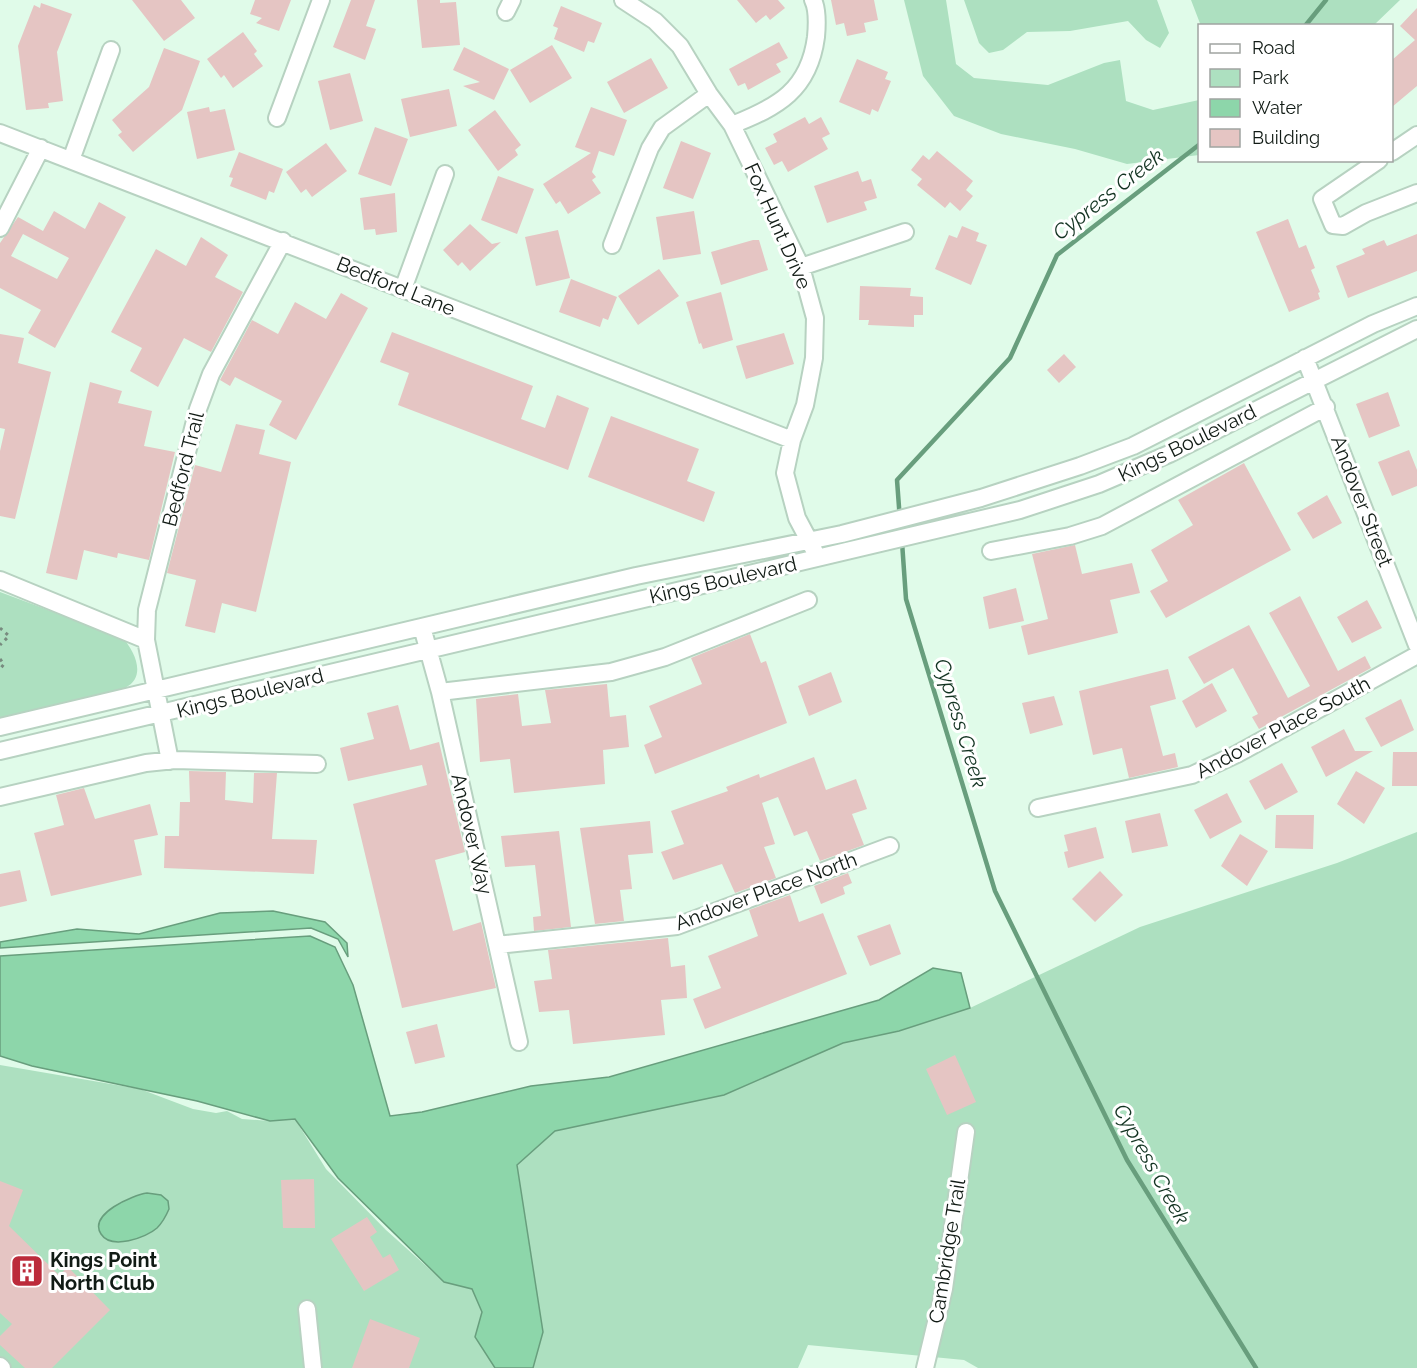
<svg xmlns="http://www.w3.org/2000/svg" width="1417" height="1368" viewBox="0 0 1417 1368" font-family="Raleway,sans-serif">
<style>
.green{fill:#ade0c0}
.water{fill:#8dd6aa;stroke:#689e7d;stroke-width:1.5}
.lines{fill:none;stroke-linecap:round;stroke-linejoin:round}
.stream{stroke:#689e7d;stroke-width:4.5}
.building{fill:#e5c5c3;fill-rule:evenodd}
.minor-casing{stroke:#b7d2c1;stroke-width:20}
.path{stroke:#788b7f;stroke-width:3;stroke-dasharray:3 4.5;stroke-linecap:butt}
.minor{stroke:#fff;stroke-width:16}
.labels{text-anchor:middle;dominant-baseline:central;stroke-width:6;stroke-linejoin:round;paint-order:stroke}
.street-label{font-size:20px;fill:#111b15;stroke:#fff}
.poi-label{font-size:20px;font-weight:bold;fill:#111b15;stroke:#fff;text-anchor:start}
.water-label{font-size:21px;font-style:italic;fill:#123321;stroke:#fff}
</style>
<rect width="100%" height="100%" fill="#e0fbe9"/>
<path class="green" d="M904 0H946L956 64 974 78 1048 85 1104 63 1120 60 1126 101 1153 110 1199 100V155L1127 164 1075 149 1001 134 954 116 923 76Z
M964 0H1157L1169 33 1160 48 1146 40 1128 21 1070 31 1027 32 1003 50 989 53 979 43Z
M1191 0H1400L1374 25 1201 26Z
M0 592 123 638C135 652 147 677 125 688L0 718Z
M1417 832V1368H978L964 1360 808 1345 798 1368H533L543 1332 517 1165 555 1131 724 1095 843 1043 899 1031 970 1008 1140 927 1337 863Z
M0 1065 140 1089 193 1109 216 1113 227 1111 242 1119 270 1121 295 1119 326 1169 386 1230 444 1282 472 1289 482 1312 475 1337 495 1368H6L0 1362Z"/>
<path class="water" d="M273 911 325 922 347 943 348 957 338 939 311 928 0 948V942L77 929 139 934 220 913Z
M310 936 335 947 353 985 390 1116 422 1112 531 1086 609 1077 879 1000 933 968 961 973 970 1008 899 1031 843 1043 724 1095 555 1131 517 1165 543 1332 533 1368H495L475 1337 482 1312 472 1289 444 1282 338 1178 295 1119 270 1121 197 1101 32 1066 0 1056V956Z
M147 1193 161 1195 168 1201 169 1209C166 1216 162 1223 157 1228 146 1238 111 1250 101 1234 88 1214 133 1195 147 1193Z"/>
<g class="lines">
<path class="stream" d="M1305 26 1326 0
M901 534 897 480 1010 358 1057 255 1200 144
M902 542 906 599 995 891 1127 1160 1256 1368"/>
</g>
<path class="building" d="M132 0H181L195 18 164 41Z
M255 0H291L279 31 256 23 262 18 250 14Z
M351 0H375L366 26 376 29 365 60 333 47Z
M417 0H440V3L456 2 460 45 422 48Z
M737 0H778L785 8 770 20 766 15 756 23Z
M831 0H874L878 20 864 23 866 32 847 36 844 23 836 25Z
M41 3 72 14 57 52 63 101 48 103 49 108 26 110 18 46 34 5 40 8Z
M561 6 602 23 594 43 588 41 584 52 554 39 558 28 553 26Z
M1417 8V86L1392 107V60L1415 40 1400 26Z
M243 32 257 51 254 54 263 66 233 88 224 75 221 78 207 59Z
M779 42 788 58 776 64 781 72 748 90 745 83 738 86 729 69Z
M552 45 572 78 530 103 510 70Z
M464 47 509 69 494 100 463 86 480 82 453 70Z
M164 48 200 61 182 110 133 152 118 135 122 132 112 120 149 87Z
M651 58 668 88 624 113 607 82Z
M857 59 888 72 885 79 891 81 878 112 872 109 870 115 839 102Z
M350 73 363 121 330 130 318 81Z
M449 89 457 126 410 137 401 99Z
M209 107 210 112 225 109 235 150 197 159 187 112Z
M591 107 627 120 614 156 599 151 592 172 596 177 592 180 601 193 568 214 560 201 556 204 543 184 591 153 575 147Z
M495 110 521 145 515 150 518 155 498 171 468 130Z
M805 117 809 124 821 117 830 134 822 138 828 149 788 172 782 161 774 165 765 148 777 142 773 134Z
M375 127 408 139 391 186 358 174Z
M681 141 711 153 693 199 663 188Z
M326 143 347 171 312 197 306 189 301 193 286 172Z
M937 151 973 181 966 190 973 196 960 211 950 202 945 208 917 185 922 179 911 170 923 155 929 160Z
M239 152 283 169 274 193 269 191 266 200 230 186 233 178 229 177Z
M858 171 862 182 871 179 877 198 864 202 867 210 827 223 814 186Z
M498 176 534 189 517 234 481 220Z
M395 193 397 232 376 235 375 229 364 230 360 198Z
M99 202 126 217 55 348 28 333 41 310 0 288V243L18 217 43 231 54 211 85 229ZM23 234 69 258 57 279 11 256Z
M694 211 701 254 663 260 656 217Z
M1288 219 1299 248 1306 245 1315 268 1311 270 1320 292 1318 293 1320 299 1289 312 1256 232Z
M470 224 492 244 501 242 470 271 462 262 458 266 443 250Z
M962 226 979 233 976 241 987 245 971 285 935 269 949 235 957 238Z
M558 230 570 278 536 286 525 237Z
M1417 234V271L1348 298 1336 266 1365 254 1362 249 1384 240 1387 246Z
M201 237 228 255 215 277 243 292 211 352 184 338 158 387 130 371 142 348 111 332 156 249 186 266Z
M753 240H759L768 270 721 285 711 252Z
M659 269 679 296 638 325 618 296Z
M571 279 617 297 608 320 603 318 600 327 559 312Z
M860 286 911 288 910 296 923 297V315H914V327L868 325 869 320H859Z
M721 292 733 340 703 349 701 343 699 344 686 302Z
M341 293 368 308 296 440 269 425 282 401 235 377 230 386 220 380 252 320 278 334 295 302 326 319Z
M392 332 533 386 521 419 545 428 557 395 589 408 568 470 398 405 409 373 380 362Z
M784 333 794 364 746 379 736 346Z
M0 334 24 338 18 363 51 372 15 519 0 516V451L5 429 0 428Z
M1064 354 1076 367 1059 383 1047 370Z
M90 382 122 391 118 403 152 411 144 446 175 452 149 560 118 553 117 558 84 550 77 580 46 573Z
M1388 392 1400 426 1369 438 1356 404Z
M611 416 699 449 687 481 715 492 704 522 588 477Z
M236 424 265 430 259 454 291 462 256 612 222 603 215 633 185 626 196 580 167 573 195 465 221 472Z
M1409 450 1417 470V486L1392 496 1378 462Z
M1244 463 1291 550 1166 618 1150 591 1168 581 1151 550 1193 525 1178 500Z
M1327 495 1342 523 1313 539 1297 513Z
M1075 545 1082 574 1132 563 1140 593 1110 600 1118 633 1028 655 1021 626 1048 619 1032 554Z
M1016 588 1024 621 989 629 983 597Z
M1300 596 1338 671 1365 656 1371 668 1259 729 1252 717 1258 714 1233 668 1204 684 1188 657 1249 625 1288 698 1310 686 1269 613Z
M1367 600 1382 628 1352 643 1337 617Z
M750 634 761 663 766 661 787 723 655 774 644 745 662 737 649 706 702 684 691 658Z
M1168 669 1176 699 1150 706 1163 756 1175 753 1178 767 1129 778 1122 748 1093 755 1079 691Z
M831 672 842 702 809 716 798 686Z
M1212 683 1227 711 1196 728 1182 701Z
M607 684 610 717 626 715 629 747 603 750 605 784 514 793 510 759 480 762 476 699 518 694 522 726 551 723 545 690Z
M1054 696 1063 725 1030 734 1022 703Z
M1401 699 1414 730 1381 747 1365 718Z
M398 705 410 750 439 742 465 852 435 860 453 931 481 922 496 988 402 1008 353 804 427 785 422 765 348 781 340 748 374 739 367 713Z
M1344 729 1355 751H1373L1326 777 1311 747Z
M1393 752H1417V786H1392Z
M814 757 826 790 856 779 867 809 852 814 864 845 820 861 807 831 794 836 778 797 762 803 775 844 764 847 776 878 735 893 722 864 673 880 661 852 684 844 671 811 728 791 726 787 759 774 760 778Z
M1282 763 1298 792 1265 810 1249 781Z
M189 771 226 772 225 800 253 803 254 773H277L272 839 317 840 314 874 164 868 165 836H179L180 802H190Z
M1356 771 1385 788 1364 824 1337 804Z
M84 788 95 819 150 804 158 835 134 840 142 875 51 896 34 833 64 825 56 795Z
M1227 793 1242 822 1210 839 1194 810Z
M1160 813 1168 846 1132 853 1125 821Z
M1276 815H1314L1313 849 1275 848Z
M650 821 653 853 628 855 632 889 620 890 624 921 595 924 580 828Z
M1096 827 1104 858 1068 868 1064 852 1068 851 1064 835Z
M559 831 571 927 534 931 533 917 541 916 535 865 505 867 501 836Z
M1240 834 1268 851 1247 886 1221 866Z
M20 870 27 901 0 907V874Z
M1100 871 1123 895 1095 922 1072 899Z
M848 873 852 883 843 887 845 894 821 904 814 886Z
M790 895 799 922 823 913 847 974 705 1029 693 999 721 988 708 956 758 936 749 910Z
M890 924 901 954 870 966 857 936Z
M668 938 671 967 685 965 687 998 661 1000 665 1035 573 1044 569 1010 539 1012 534 981 552 979 548 950Z
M437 1024 445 1057 415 1064 406 1032Z
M955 1055 976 1102 947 1115 926 1069Z
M314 1179 315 1228H283L281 1180Z
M0 1181 23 1190 9 1226 59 1275 68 1267 110 1310 52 1368H25L0 1345V1336L12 1324 0 1313Z
M367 1217 377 1232 370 1237 383 1258 390 1254 399 1270 364 1291 331 1239Z
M370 1319 420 1338 409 1368H352Z"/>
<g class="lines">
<defs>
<path id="minor" d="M623 0 655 21 680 46 709 94 732 125 801 267 815 318 814 358 805 405 792 440 785 473 797 518 814 550
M506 12 512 0
M277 118 321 0
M732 125C778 107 809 90 816 37 817 26 818 10 813 0
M0 133 792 440
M1392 152 1417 135
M71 160 111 50
M1379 160 1322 199 1333 225 1343 226 1366 213 1417 193
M0 228 41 148
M612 245 650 148 662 128 709 94
M801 267 905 232
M403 289 445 174
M1305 358 1417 645
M991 551 1070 536 1102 526 1326 407
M0 580 146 640
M422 627 440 692 519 1042
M440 692 611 672 665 657 808 600
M0 727 636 576 842 534 981 498 1080 466 1133 446 1373 324 1417 306
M0 751 1020 510 1099 484 1169 454 1417 329
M170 761 146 640 147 610 198 409 211 374 283 241
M0 797 146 763 175 760 317 764
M1038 808 1192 775 1237 754 1417 655
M497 945 677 926 890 846
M307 1309 313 1368
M0 1366 2 1368
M925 1368 944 1289 966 1132"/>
</defs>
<use href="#minor" class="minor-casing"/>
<path class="path" d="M0 628 9 636 0 645
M0 659 4 664 0 669"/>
<use href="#minor" class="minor"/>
</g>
<defs>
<symbol id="building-square" viewBox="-11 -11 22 22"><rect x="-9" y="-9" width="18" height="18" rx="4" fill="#bc2b3b" stroke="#fff"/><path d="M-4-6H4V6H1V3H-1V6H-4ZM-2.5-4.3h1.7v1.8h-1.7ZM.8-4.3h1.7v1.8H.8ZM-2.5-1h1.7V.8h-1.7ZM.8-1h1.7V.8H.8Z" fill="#fff"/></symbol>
</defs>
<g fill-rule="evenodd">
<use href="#building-square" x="8" y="1252" width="38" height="38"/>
</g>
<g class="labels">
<g class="street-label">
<text transform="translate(778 226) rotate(66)">Fox Hunt Drive</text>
<text transform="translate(396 286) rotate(22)">Bedford Lane</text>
<text transform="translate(1187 443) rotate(-26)">Kings Boulevard</text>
<text transform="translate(183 469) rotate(-76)">Bedford Trail</text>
<text transform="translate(1362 501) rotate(69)">Andover Street</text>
<text transform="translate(723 580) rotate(-13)">Kings Boulevard</text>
<text transform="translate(250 693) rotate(-14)">Kings Boulevard</text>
<text transform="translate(1283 727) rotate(-28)">Andover Place South</text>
<text transform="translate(472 834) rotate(77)">Andover Way</text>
<text transform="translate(766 891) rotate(-20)">Andover Place North</text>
<text transform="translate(947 1251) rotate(-81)">Cambridge Trail</text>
</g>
<g class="poi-label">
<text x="50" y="1260">Kings Point<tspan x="50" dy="23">North Club</tspan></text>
</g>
<g class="water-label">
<text transform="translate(1108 194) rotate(-38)">Cypress Creek</text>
<text transform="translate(961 723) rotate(73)">Cypress Creek</text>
<text transform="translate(1152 1164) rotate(61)">Cypress Creek</text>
</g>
</g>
<rect x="1198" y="24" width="195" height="138" fill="#ffffff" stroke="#a0a4a1" stroke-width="1.5"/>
<rect x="1210" y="44" width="30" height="9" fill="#ffffff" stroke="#a0a4a1" stroke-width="1.5"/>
<text x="1252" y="54" font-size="18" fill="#111b15">Road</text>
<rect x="1210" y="69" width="30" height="18" fill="#ade0c0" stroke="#a0a4a1" stroke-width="1.5"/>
<text x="1252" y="84" font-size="18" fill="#111b15">Park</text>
<rect x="1210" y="99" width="30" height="18" fill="#8dd6aa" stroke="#a0a4a1" stroke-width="1.5"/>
<text x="1252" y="114" font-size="18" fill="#111b15">Water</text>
<rect x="1210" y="129" width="30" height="18" fill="#e5c5c3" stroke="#a0a4a1" stroke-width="1.5"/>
<text x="1252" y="144" font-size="18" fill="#111b15">Building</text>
</svg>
